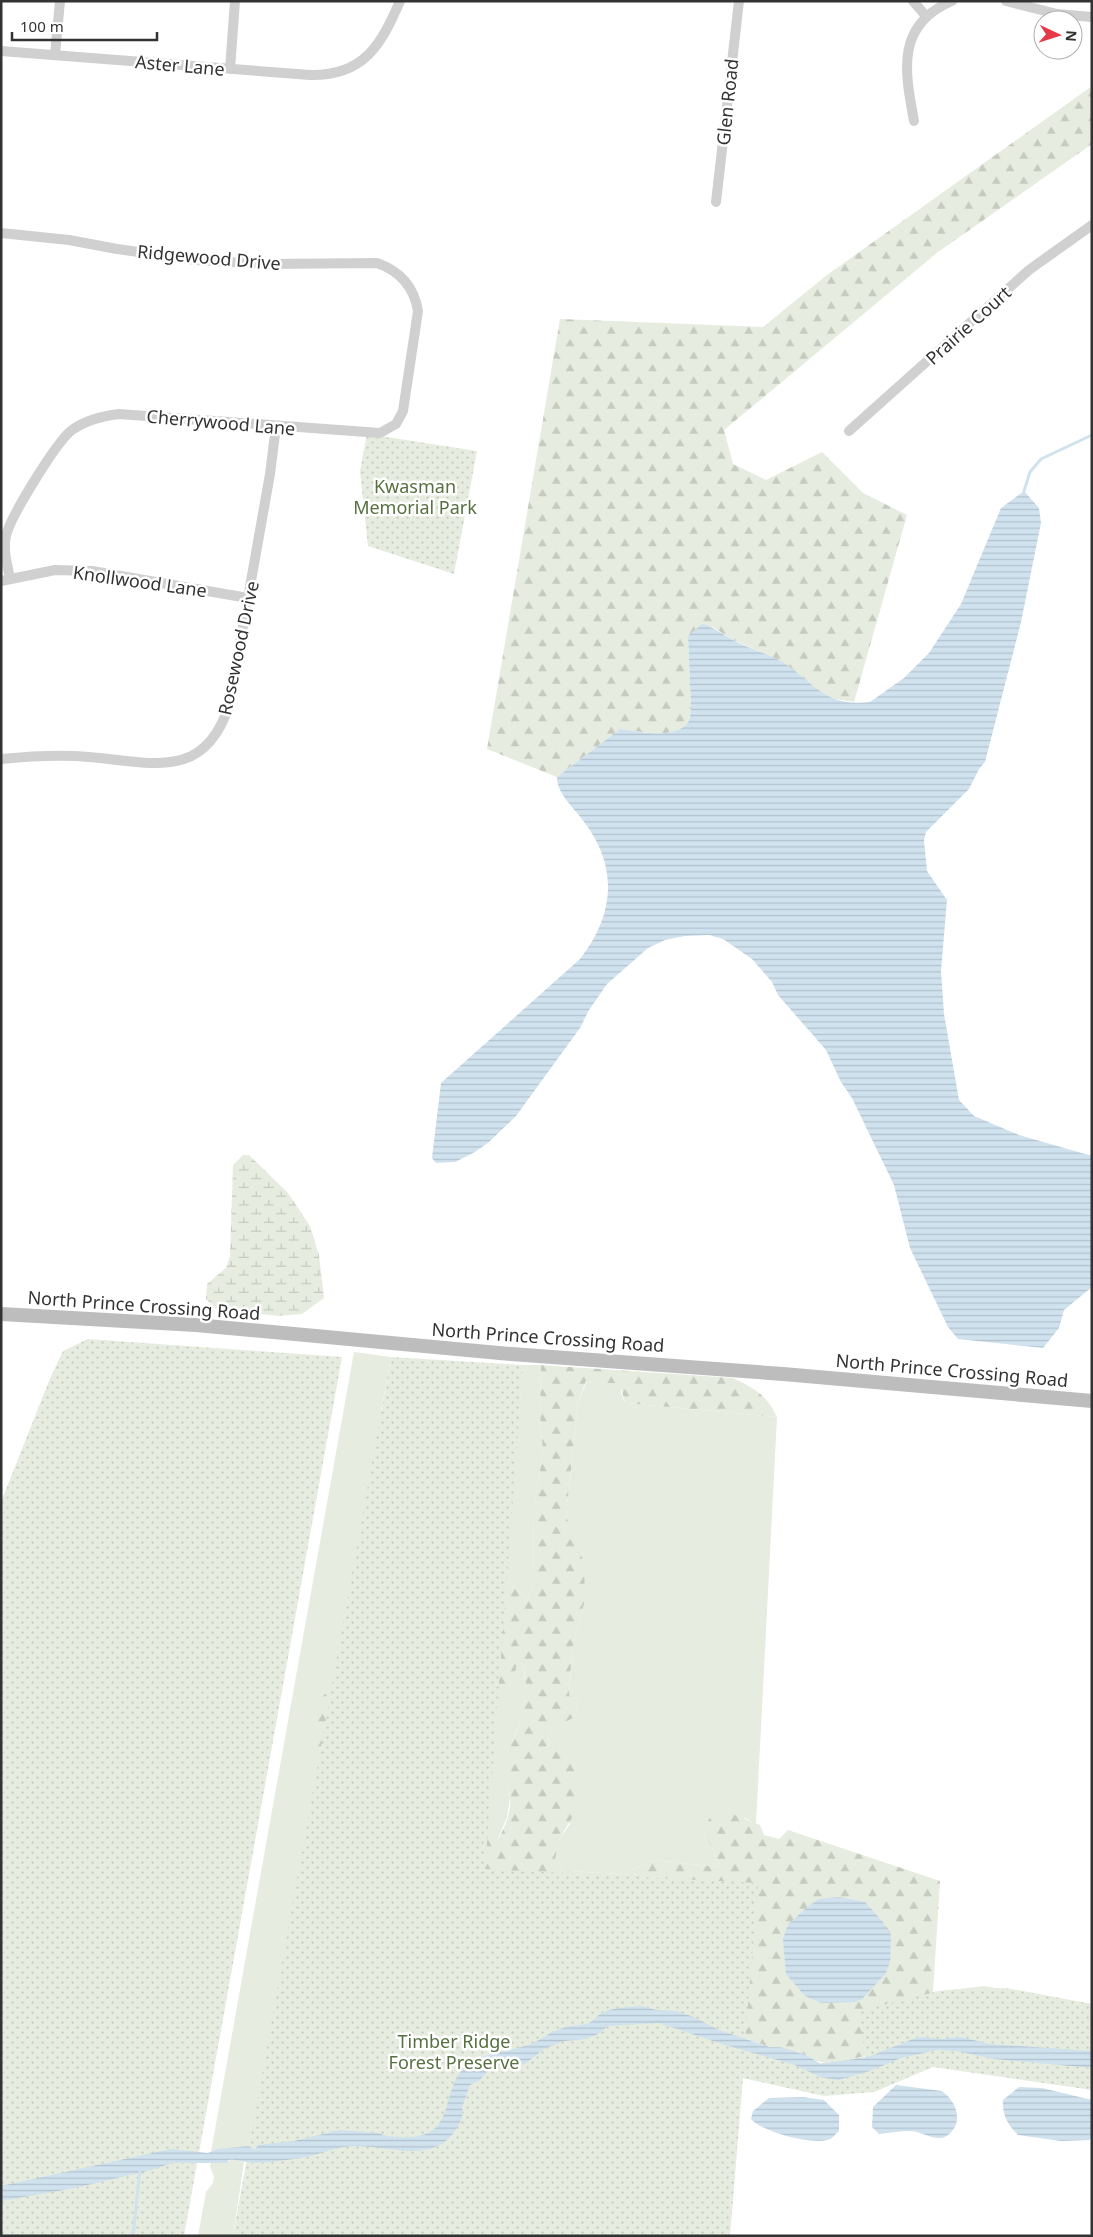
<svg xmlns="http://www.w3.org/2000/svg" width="1093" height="2237" viewBox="0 0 1093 2237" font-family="'Noto Sans',sans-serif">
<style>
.grass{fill:#e6ecdf}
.forest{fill:url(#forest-firs)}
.wetland{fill:url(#wetland-marsh)}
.park{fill:url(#park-dots)}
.water{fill:url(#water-rules)}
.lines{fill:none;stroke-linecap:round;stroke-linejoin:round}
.stream{stroke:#cfe2ee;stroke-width:3}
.street{stroke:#d0d0d0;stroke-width:10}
.secondary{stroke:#bdbdbd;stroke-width:14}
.labels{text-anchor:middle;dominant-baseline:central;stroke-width:5;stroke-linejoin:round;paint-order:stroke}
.street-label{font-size:18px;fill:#333;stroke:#fff}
.park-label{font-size:18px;fill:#56703f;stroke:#fff}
</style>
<defs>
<pattern id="forest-firs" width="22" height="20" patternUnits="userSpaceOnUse" patternTransform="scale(1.25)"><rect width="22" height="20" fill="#e6ecdf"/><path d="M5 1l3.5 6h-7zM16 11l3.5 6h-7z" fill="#c6cbc0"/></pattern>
<pattern id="wetland-marsh" width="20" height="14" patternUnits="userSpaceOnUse" patternTransform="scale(1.25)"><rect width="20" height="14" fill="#e6ecdf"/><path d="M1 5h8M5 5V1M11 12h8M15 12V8" fill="none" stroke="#c6cbc0"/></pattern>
<pattern id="park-dots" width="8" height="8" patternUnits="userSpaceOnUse" patternTransform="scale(1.25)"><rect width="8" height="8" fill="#e6ecdf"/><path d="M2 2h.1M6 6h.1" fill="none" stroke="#c6cbc0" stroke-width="1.8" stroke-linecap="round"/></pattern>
<pattern id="water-rules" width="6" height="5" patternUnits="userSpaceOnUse" patternTransform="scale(1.25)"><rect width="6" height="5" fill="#cfe2ee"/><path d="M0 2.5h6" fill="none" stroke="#b2c2cd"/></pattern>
</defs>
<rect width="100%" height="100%" fill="#fff"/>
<path class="grass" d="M354 1352 391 1357 381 1411 518 1427 523 1365H541L540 1415 543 1452 533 1511 534 1581 527 1599 494 1568 342 1681C324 1696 316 1701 316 1726L517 1642 523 1659 526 1691 523 1715 505 1759 510 1798 507 1817 495 1846 480 1831 258 2148 217 2149 211 2152Z
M587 1381 621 1384V1393L625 1403 777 1417 756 1824 745 1818 703 1831 715 1853 718 1867 653 1860 624 1874 564 1871 554 1859 559 1840 570 1824 547 1749 550 1730 575 1717 579 1701 569 1695 572 1650 585 1600 566 1516 578 1403Z
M238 2159 244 2162 233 2236H198L206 2192 213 2183 214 2177 210 2166 211 2163C221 2163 228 2160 238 2159Z"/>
<path class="forest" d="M1092 86V144L938 252 724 430 733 464 766 480 822 452 863 493 907 515 854 702 830 698 816 691 779 660 731 639 713 627 688 636 691 709C691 712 690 718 689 721 676 741 639 731 620 729L557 777 487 749 560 319 763 327 827 275Z
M541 1365 733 1378C755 1389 766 1394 777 1417L625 1403 620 1384 586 1381 578 1403 566 1516 584 1563 585 1600 572 1650 569 1695 579 1701 575 1717 550 1730 547 1749 568 1753 576 1762 574 1814 559 1840 555 1859 564 1871 624 1874 653 1860 718 1867 715 1853 703 1831 711 1815 725 1811 760 1825 764 1835 779 1839 788 1830 940 1881 933 1992 984 1986 1092 2005 830 2064 804 2058 719 2030 265 2058 480 1832 494 1845C504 1832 512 1812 510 1795 508 1784 505 1772 505 1761 506 1752 513 1741 516 1733 528 1704 529 1673 517 1644L516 1669 506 1691 488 1714 322 1758C315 1741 311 1717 321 1699 325 1692 336 1686 342 1681L494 1568 527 1599 534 1581 533 1511 543 1452 540 1415Z"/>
<path class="wetland" d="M243 1155H249L288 1193 310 1226 319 1255 324 1298 302 1314 279 1316 216 1309 206 1299 207 1284 226 1268 230 1256 233 1165Z"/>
<path class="park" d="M367 434 477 451 454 574 368 546 360 471Z
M88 1339 342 1357 184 2236H1V1502L49 1381 63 1351Z
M391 1357 523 1365 485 1869 758 1883 745 2042 817 2064 865 2057 859 2011 939 1991 1006 1988 1092 2004V2090L933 2067 874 2092 824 2096 743 2078 730 2236H233Z"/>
<path class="water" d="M1024 491 1039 508 1041 523 1021 622 985 762 979 769 969 789 926 832 924 840 927 871 947 900 941 971 944 1014 959 1100 974 1116 1019 1135 1092 1156V1287L1064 1310 1059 1328 1043 1348 958 1339 948 1327 910 1248 894 1185 852 1098 841 1082 826 1050 778 995 772 982 752 959 723 939 709 935 685 936 665 940 648 948 607 984 589 1010 580 1028 516 1116 489 1142 475 1152 455 1162 436 1163 432 1158 441 1083 580 959C616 913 618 865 582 819 572 806 557 793 557 777L620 729C639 731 676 741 689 721 690 718 691 712 691 709L688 636 702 624C714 627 722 634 733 640 747 648 764 652 779 660 812 679 822 708 870 702L904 678 929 653 961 604 1001 508Z
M839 1897 865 1902 883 1922 891 1935 890 1962 886 1973 862 1999 855 2002 821 2003 805 1996 786 1974 783 1939 788 1924 810 1905 819 1899Z
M642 2006 656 2010 676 2011 694 2017 719 2030 770 2047H780L806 2055 821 2064 868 2057 918 2037 942 2039 960 2037 990 2044 1092 2051V2068L994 2059 956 2051 937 2050 901 2058 867 2072 838 2080 820 2077 795 2065 722 2044 659 2023 608 2026 598 2034 586 2039 564 2041 544 2049 525 2064 500 2065 487 2072 480 2080 470 2085 462 2107C464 2117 460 2123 455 2131 429 2168 379 2141 343 2147 331 2149 319 2154 307 2157 294 2159 257 2165 246 2162 240 2161 236 2159 228 2160L227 2163H172L151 2170 75 2188 1 2201V2186L171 2149 208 2153 217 2149 249 2146 255 2150 258 2145 294 2141 340 2130 379 2133C388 2139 419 2139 430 2132 450 2121 446 2088 462 2070 478 2052 512 2052 533 2043 542 2039 550 2032 560 2029 569 2025 580 2026 589 2023 595 2020 598 2014 604 2012 616 2007 630 2007 642 2006Z
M896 2085 942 2091C951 2098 956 2105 957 2117 957 2123 956 2126 952 2131 940 2147 924 2131 910 2131 900 2131 889 2133 879 2134L872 2127 873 2107Z
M1019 2087 1042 2088 1092 2100V2137L1089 2140 1061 2141 1018 2135C1008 2125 1002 2115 1003 2100Z
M803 2097 824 2100 839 2115V2131C836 2133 833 2138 830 2139 813 2146 762 2132 751 2119L753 2111 769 2098Z"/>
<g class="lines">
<path class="stream" d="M1024 491 1030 472 1041 459 1092 435
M133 2236 140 2169"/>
<path class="street" d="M913 1 926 16
M1006 1 1057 14 1092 17
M1 51 310 75C364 76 381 45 400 1
M55 55 60 1
M230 69 235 1
M914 121C905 72 895 25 952 1
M716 202 739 1
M1 233 69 240 117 249 196 260 266 264 377 263C400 271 414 287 418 311L403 411 396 424 380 433 119 414C102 416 86 420 72 430 57 441 10 517 6 536 3 550 7 564 10 578
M849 431 1029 270 1092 225
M1 581 55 570 92 571 248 598
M1 759C31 756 60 754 89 757 150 762 205 782 229 705L270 474 276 426"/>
<path class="secondary" d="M1 1314 196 1325 511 1354 783 1374 1092 1401"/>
</g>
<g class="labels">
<g class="street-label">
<text transform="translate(180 65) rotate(5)">Aster Lane</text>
<text transform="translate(727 102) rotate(-84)">Glen Road</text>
<text transform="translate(209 257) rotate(5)">Ridgewood Drive</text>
<text transform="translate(968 325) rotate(-42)">Prairie Court</text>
<text transform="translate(221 422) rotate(5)">Cherrywood Lane</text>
<text transform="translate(140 581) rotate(8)">Knollwood Lane</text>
<text transform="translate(238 648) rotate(-78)">Rosewood Drive</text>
<text transform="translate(144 1305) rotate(4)">North Prince Crossing Road</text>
<text transform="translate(548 1337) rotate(4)">North Prince Crossing Road</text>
<text transform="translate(952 1370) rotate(5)">North Prince Crossing Road</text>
</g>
<g class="park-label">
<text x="415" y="486">Kwasman<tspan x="415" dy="21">Memorial Park</tspan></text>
<text x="454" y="2041">Timber Ridge<tspan x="454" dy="21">Forest Preserve</tspan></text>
</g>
</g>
<rect width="1093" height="2237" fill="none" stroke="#333333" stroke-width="5"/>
<g transform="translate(1058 35) rotate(94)"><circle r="24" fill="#ffffff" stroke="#adadad"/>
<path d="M0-4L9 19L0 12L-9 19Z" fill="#e63946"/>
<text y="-8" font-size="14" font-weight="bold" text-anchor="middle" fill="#333333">N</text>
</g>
<path d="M12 32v8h145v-8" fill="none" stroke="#333333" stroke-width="2.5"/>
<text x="20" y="32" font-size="15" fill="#333333" stroke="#ffffff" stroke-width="4" paint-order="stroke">100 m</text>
</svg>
